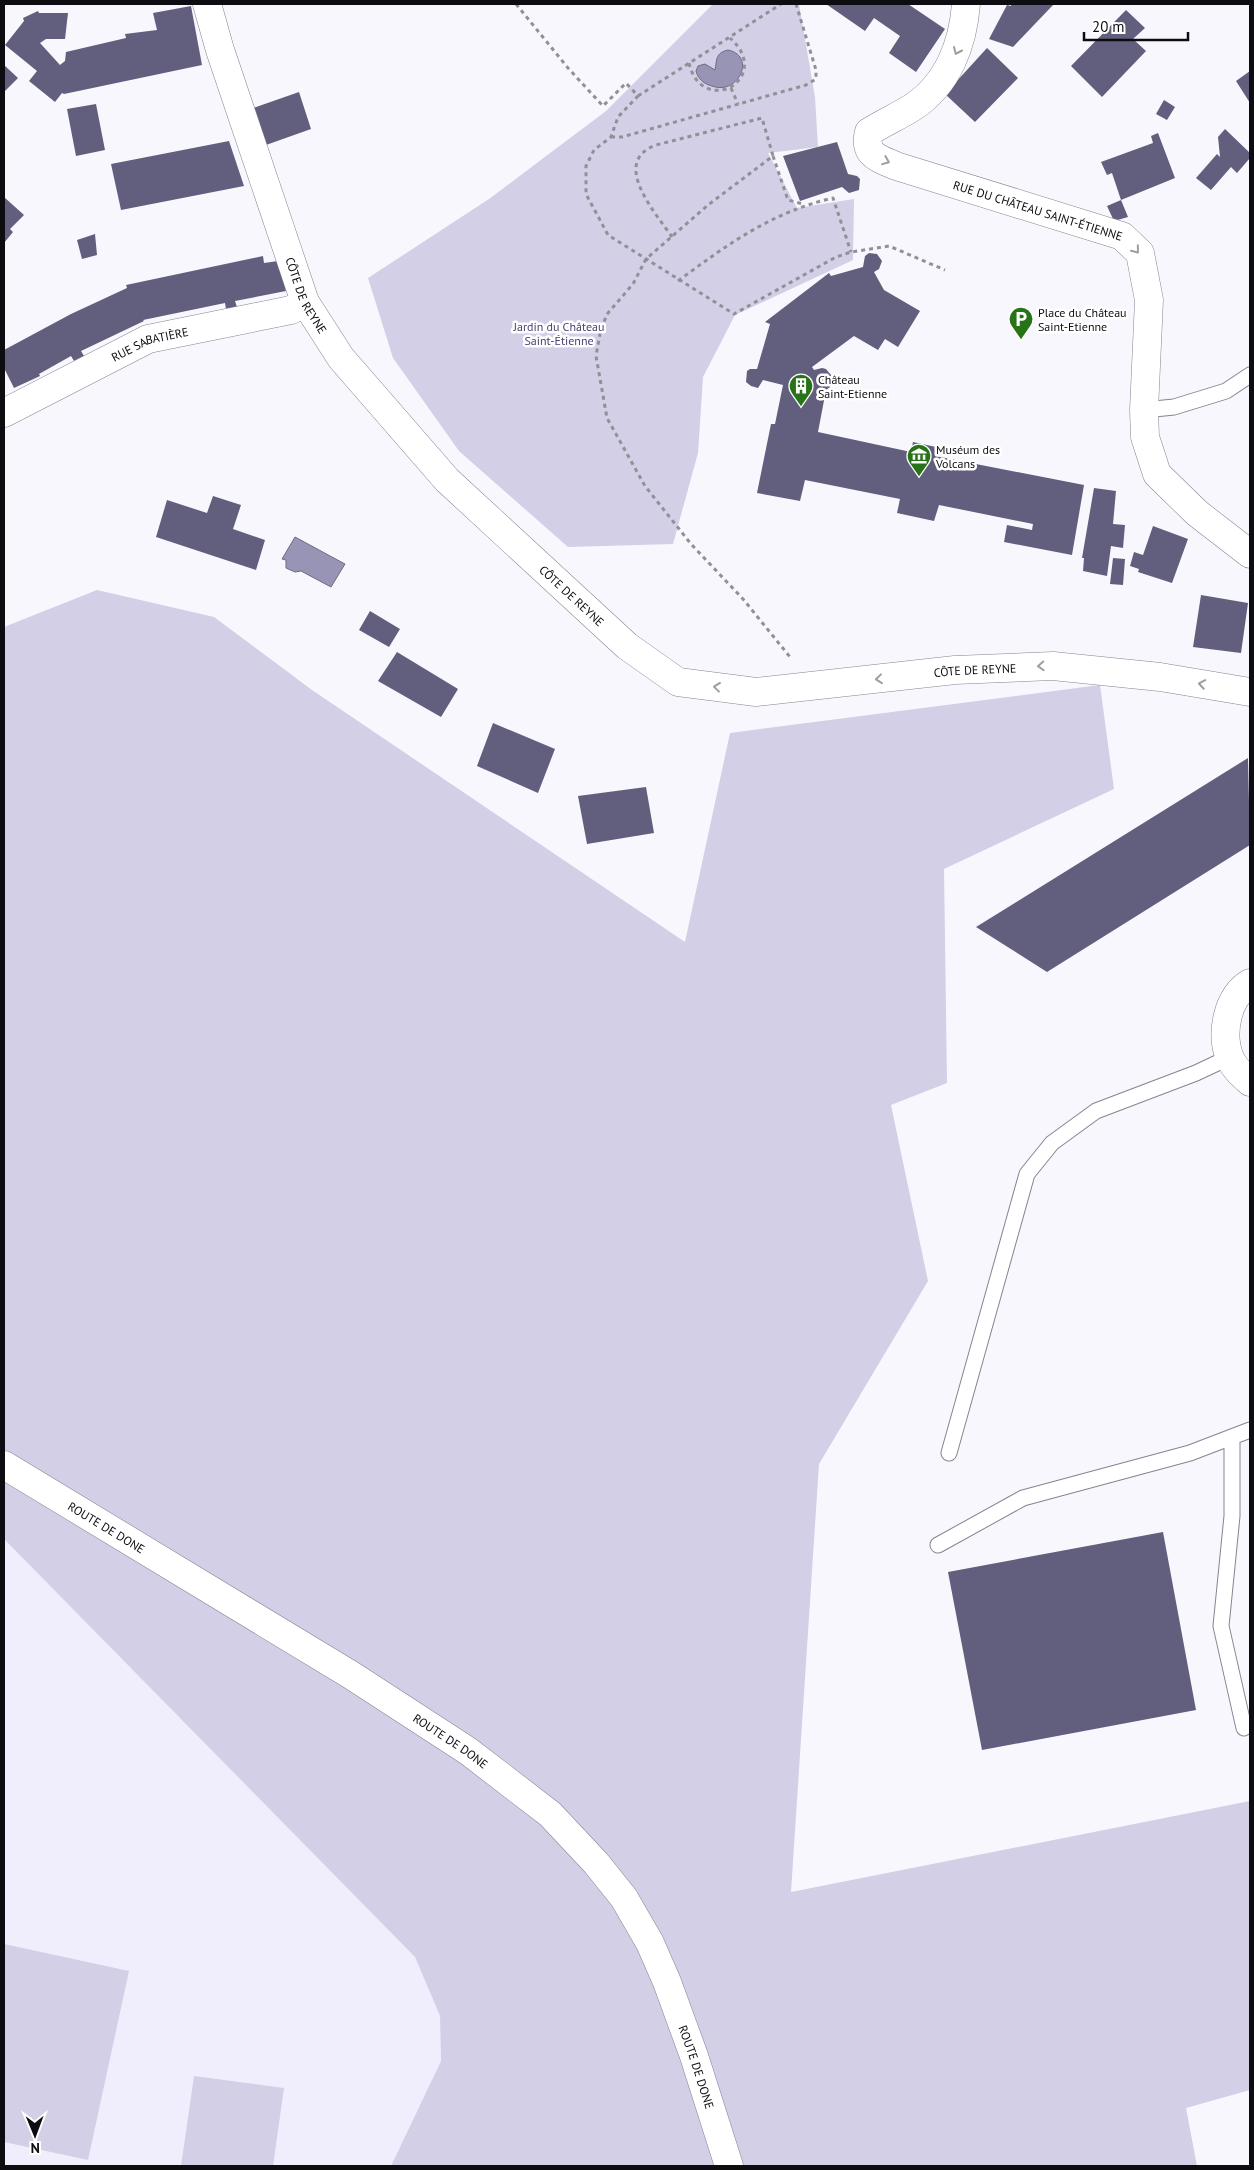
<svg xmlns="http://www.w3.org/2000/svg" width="1254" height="2170" viewBox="0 0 1254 2170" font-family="'PT Sans',sans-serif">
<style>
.built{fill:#f0eefc}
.green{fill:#d2cfe7}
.water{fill:#9894b5;stroke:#6e6b84}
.building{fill:#625e7d}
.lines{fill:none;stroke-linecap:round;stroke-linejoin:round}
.lane-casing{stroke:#858492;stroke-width:17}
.street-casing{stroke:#858492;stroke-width:29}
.secondary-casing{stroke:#858492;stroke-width:29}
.path{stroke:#919096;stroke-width:3;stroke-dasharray:4 4;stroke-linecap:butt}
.lane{stroke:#fff;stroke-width:15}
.street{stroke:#fff;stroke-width:28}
.secondary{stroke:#fff;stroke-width:28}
.oneway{stroke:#9e9ea0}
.labels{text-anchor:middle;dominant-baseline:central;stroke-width:5;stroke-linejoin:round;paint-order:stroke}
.street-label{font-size:12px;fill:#0c0c11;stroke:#fff}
.poi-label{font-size:12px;fill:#0c0c11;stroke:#fff;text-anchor:start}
.park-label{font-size:12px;fill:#4a4171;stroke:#fff}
</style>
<rect width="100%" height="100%" fill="#f8f7fd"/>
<path class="built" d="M4 1539 415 1957 440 2016 441 2061 391 2166H4Z"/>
<path class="green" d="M713 4H799L815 97 818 147 768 153 797 208 854 199 853 260 735 315 703 377 698 453 673 544 568 547 459 451 393 358 368 278 489 199 606 111Z
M97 590 214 617 312 690 685 942 730 733 1100 685 1114 789 944 869 947 1083 891 1105 928 1281 819 1464 791 1892 1250 1801V2090L1186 2108 1197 2166H391L441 2061 440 2016 415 1957 4 1539V627Z
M4 1944 129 1971 88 2160 4 2142Z
M194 2076 284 2088 273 2166H181Z"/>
<path class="water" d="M728 50C757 56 738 96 712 86 704 84 698 79 696 71L698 66 705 64 715 70C717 60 715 53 728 50Z
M295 537 345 564 331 587 301 571 295 572 286 568V560L282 559Z"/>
<path class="building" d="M826 4H908L945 29 916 72 889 53 900 36 874 18 865 31Z
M1011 4H1054L1013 47 989 39 1007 5 1011 6Z
M191 6 202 65 64 94 62 93 55 102 29 81 37 71 5 45 24 21 23 18 38 11 39 13H68L65 39H46L40 43 60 65 65 61 66 52 126 38 125 34 157 30 153 13Z
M1126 10 1145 28 1133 39 1146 51 1102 97 1071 66Z
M987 48 1018 78 975 122 945 94Z
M4 65 18 78 4 92Z
M1250 71V103L1236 81Z
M299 92 311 129 266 145 253 108Z
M1164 100 1175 107 1167 120 1156 114Z
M96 104 105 150 76 156 67 109Z
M1225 129 1250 153V158L1237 173 1231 167 1211 190 1196 178 1217 154 1220 157 1218 137Z
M1158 133 1175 178 1121 200 1128 217 1114 221 1107 206 1121 200 1112 173 1107 175 1101 162 1153 143 1151 136Z
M229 141 244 186 121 210 111 164Z
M837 142 848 174 857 176 860 179 859 190 849 193 842 187 800 201 783 156Z
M4 197 24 215 10 229 13 232 4 243Z
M95 234 97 255 82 259 77 240Z
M869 253 877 254 882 261 879 269 874 272 884 290 920 311 898 347 885 339 878 350 854 336 812 367 814 370 822 368 826 369 831 375 832 379 830 387 826 390 818 432 911 452 913 442 936 447 935 456 1084 485 1072 555 1004 542 1007 525 1032 530 1033 524 939 505 934 521 897 513 900 499 805 480 800 501 757 493 771 424H775L783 385 763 380 758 388 751 386 746 382 747 371 750 369H757L770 324 765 322 829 273 831 276 863 267 865 256Z
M263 256 264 263 278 261 286 291 235 301 237 307 226 309 225 303 143 320 144 321 81 351 84 356 74 361 71 356 39 374 40 376 14 388 4 368V350L71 314 127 288 126 285Z
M1094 488 1116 491 1113 524 1125 525 1123 548 1111 546 1107 576 1083 571 1084 558H1082Z
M213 496 241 505 233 529 265 540 256 570 156 537 167 500 207 513Z
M1153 526 1188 539 1172 583 1138 572 1139 569 1130 566 1134 552 1143 555Z
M1113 558 1125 559 1123 585 1110 584Z
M1201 595 1248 603 1241 653 1193 647Z
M370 611 400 629 389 647 359 630Z
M397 652 458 689 441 717 378 681Z
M493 723 555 749 538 793 477 766Z
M1248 758 1250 845 1047 972 976 927Z
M646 787 654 833 587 844 578 796Z
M1163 1532 1196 1710 982 1750 948 1572Z"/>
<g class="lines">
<defs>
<path id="lane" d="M1144 410 1174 407 1226 391 1250 375
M1232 1437V1516L1221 1626 1244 1728
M949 1453 1027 1174 1052 1143 1096 1111 1196 1073 1230 1057
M938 1545 1023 1498 1190 1453 1250 1430"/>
<g id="street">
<path id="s1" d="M207 4 220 50 305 302 341 358 447 480 627 646 678 682 756 692 955 670 1053 666 1160 677 1250 692"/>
<path id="s2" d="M966 4C963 44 948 84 913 107 899 116 883 123 869 132 863 155 878 158 896 166L1122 236 1140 253 1149 300 1144 410 1145 437 1157 474 1197 513 1250 554"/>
<path id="s3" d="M4 413 148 339 291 310 305 302"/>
<path d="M1250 983C1227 997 1220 1034 1230 1058 1234 1068 1242 1075 1250 1082"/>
</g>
<g id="secondary">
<path id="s4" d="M4 1465 351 1675 468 1751 550 1814 596 1863 624 1898 650 1943 667 1982 694 2056 729 2166"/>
</g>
</defs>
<use href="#lane" class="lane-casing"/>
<use href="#street" class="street-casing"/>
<use href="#secondary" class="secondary-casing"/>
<path class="path" d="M516 4 568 68 603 106 626 83 638 96 618 117 611 137 594 150 586 166V194L608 235 734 314 836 257 851 252 889 246 945 270
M689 63C702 119 775 78 730 38
M731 88 738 104
M638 96 781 4
M611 137H622L806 85 816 79V70L796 4
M773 156 788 200 803 204
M672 237C655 212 610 162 656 145L762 118 773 156 708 205 646 259 633 284 608 313 601 328 596 356 607 418 645 486 691 544 743 599 790 657
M678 281C728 244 772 212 833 198L851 252"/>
<use href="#lane" class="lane"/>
<use href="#street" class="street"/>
<use href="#secondary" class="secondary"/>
</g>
<defs><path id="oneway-chevron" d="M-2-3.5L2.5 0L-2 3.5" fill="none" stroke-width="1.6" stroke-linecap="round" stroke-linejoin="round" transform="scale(1.25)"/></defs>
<g class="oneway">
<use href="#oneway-chevron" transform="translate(957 51) rotate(114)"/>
<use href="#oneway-chevron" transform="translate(886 161) rotate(22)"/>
<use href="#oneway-chevron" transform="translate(1136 250) rotate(51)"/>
<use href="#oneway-chevron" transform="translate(1041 666) rotate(177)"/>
<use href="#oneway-chevron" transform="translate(879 679) rotate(174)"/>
<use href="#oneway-chevron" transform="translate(1202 684) rotate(-170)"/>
<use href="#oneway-chevron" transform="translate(717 687) rotate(-173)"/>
</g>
<defs>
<symbol id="parking-pin" viewBox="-11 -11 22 30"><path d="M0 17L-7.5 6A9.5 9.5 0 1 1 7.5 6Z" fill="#277317" stroke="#fff"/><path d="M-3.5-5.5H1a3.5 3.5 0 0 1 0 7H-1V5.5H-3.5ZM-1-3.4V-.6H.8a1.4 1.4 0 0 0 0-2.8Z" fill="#fff"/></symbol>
<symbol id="building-pin" viewBox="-11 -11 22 30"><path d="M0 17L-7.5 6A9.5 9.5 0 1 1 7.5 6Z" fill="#277317" stroke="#fff"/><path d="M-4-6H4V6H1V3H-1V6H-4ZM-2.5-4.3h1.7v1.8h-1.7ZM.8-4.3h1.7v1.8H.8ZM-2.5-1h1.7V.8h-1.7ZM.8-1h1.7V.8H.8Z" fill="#fff"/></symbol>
<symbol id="museum-pin" viewBox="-11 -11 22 30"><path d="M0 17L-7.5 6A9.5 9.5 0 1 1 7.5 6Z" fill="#277317" stroke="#fff"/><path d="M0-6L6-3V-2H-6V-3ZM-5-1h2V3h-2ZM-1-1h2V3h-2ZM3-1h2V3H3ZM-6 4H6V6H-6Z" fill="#fff"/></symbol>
</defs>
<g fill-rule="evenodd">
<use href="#parking-pin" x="1007" y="305" width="28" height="38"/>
<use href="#building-pin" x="787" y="372" width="28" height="38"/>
<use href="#museum-pin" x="905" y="442" width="28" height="38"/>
</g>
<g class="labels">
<g class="street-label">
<text stroke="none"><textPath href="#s2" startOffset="369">RUE DU CHÂTEAU SAINT-ÉTIENNE</textPath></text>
<text stroke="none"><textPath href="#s1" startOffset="308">CÔTE DE REYNE</textPath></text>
<text stroke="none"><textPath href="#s3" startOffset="162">RUE SABATIÈRE</textPath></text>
<text stroke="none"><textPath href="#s1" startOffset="712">CÔTE DE REYNE</textPath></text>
<text stroke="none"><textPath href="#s1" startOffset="1148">CÔTE DE REYNE</textPath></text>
<text stroke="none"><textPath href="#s4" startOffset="120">ROUTE DE DONE</textPath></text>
<text stroke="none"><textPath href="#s4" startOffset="525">ROUTE DE DONE</textPath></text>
<text stroke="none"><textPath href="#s4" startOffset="945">ROUTE DE DONE</textPath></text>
</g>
<g class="poi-label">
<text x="1038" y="312">Place du Château<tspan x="1038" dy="14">Saint-Etienne</tspan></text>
<text x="818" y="379">Château<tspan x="818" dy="14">Saint-Etienne</tspan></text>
<text x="936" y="449">Muséum des<tspan x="936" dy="14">Volcans</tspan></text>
</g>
<g class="park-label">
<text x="559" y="326">Jardin du Château<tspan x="559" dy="14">Saint-Étienne</tspan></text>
</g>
</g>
<rect width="1254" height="2170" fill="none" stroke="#0c0c11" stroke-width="10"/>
<g transform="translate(35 2135) rotate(179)" stroke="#ffffff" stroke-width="4" paint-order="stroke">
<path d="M0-4L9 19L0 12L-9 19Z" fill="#0c0c11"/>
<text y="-8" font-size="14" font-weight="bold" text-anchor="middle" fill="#0c0c11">N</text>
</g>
<path d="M1084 32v8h104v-8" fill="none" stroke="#0c0c11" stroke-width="2.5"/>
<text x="1092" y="32" font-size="15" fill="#0c0c11" stroke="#ffffff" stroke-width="4" paint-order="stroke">20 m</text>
</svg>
